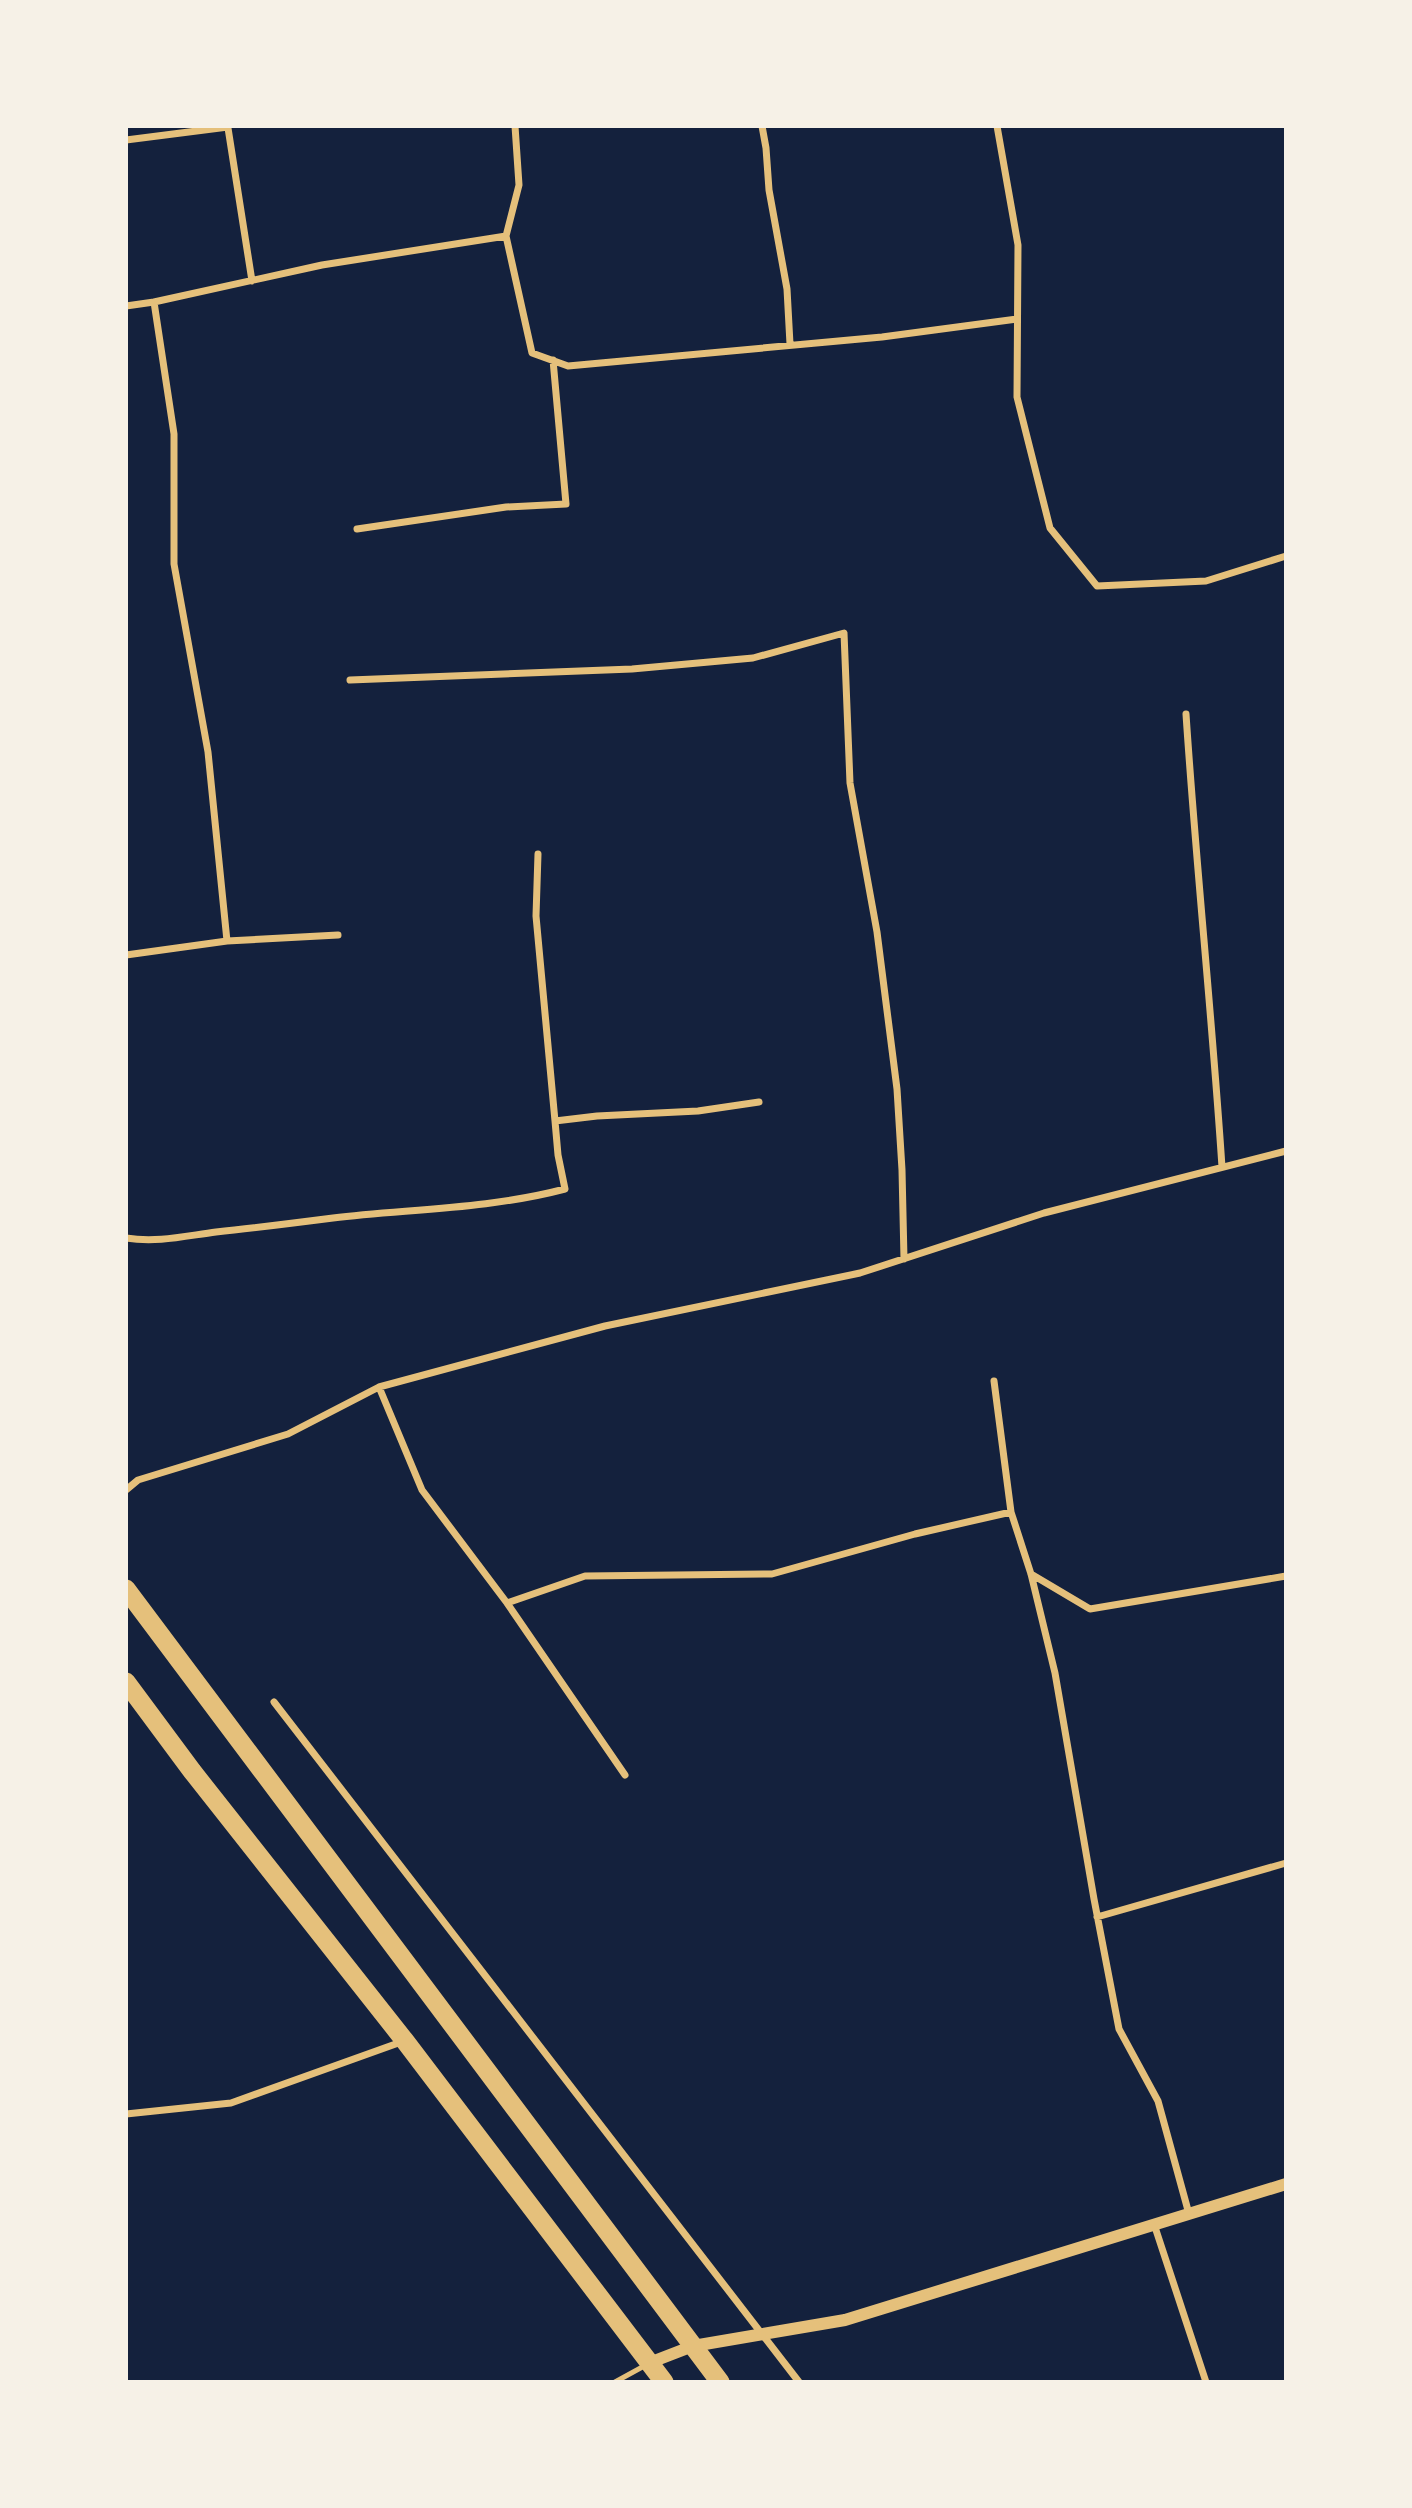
<svg xmlns="http://www.w3.org/2000/svg" width="1412" height="2508" viewBox="0 0 1412 2508" font-family="Karla,sans-serif">
<style>
.lines{fill:none;stroke-linecap:round;stroke-linejoin:round}
.service{stroke:#e5c07b;stroke-width:5}
.minor{stroke:#e5c07b;stroke-width:7}
.tertiary{stroke:#e5c07b;stroke-width:12}
.trunk{stroke:#e5c07b;stroke-width:19}
</style>
<rect width="100%" height="100%" fill="#14213d"/>
<g class="lines">
<path class="service" d="M615 2382 646 2365"/>
<path class="minor" d="M762 126 766 148 769 190 787 289 790 344
M997 126 1018 245 1017 397 1050 528 1097 586 1206 581 1286 556
M228 128 252 281
M126 140 228 127
M506 236 519 185 515 126
M154 302 322 265 506 236 532 353 568 366 882 337 1017 319
M126 306 154 302 174 434V564L208 752 227 941 126 955
M357 529 506 507 566 504 553 360
M350 680 632 669 753 658 844 633 850 783 877 932 897 1089 902 1170 904 1259
M1186 714C1196 865 1212 1015 1222 1167
M538 854 536 916 555 1121
M227 941 338 935
M126 1238C157 1243 185 1236 216 1232 255 1228 294 1223 333 1218 410 1209 489 1209 565 1189L558 1155 555 1121 597 1116 698 1111 759 1102
M994 1381 1011 1512
M379 1387 422 1490 507 1603 585 1576 772 1574 915 1534 1011 1512 1031 1574 1055 1673 1094 1899 1119 2029 1158 2101 1189 2214
M126 1490 138 1480 288 1434 379 1387 605 1326 860 1273 1044 1213 1286 1151
M1031 1574 1090 1609 1286 1576
M507 1603 625 1775
M274 1702 799 2382
M1097 1917 1286 1863
M126 2114 231 2103 404 2041
M1154 2224 1206 2382"/>
<path class="tertiary" d="M649 2363 693 2346 845 2320 1286 2184"/>
<path class="trunk" d="M126 1589 720 2382
M126 1682 192 1771 405 2041 664 2382"/>
</g>
<rect width="1412" height="2508" fill="none" stroke="#f6f1e7" stroke-width="256"/>
</svg>
